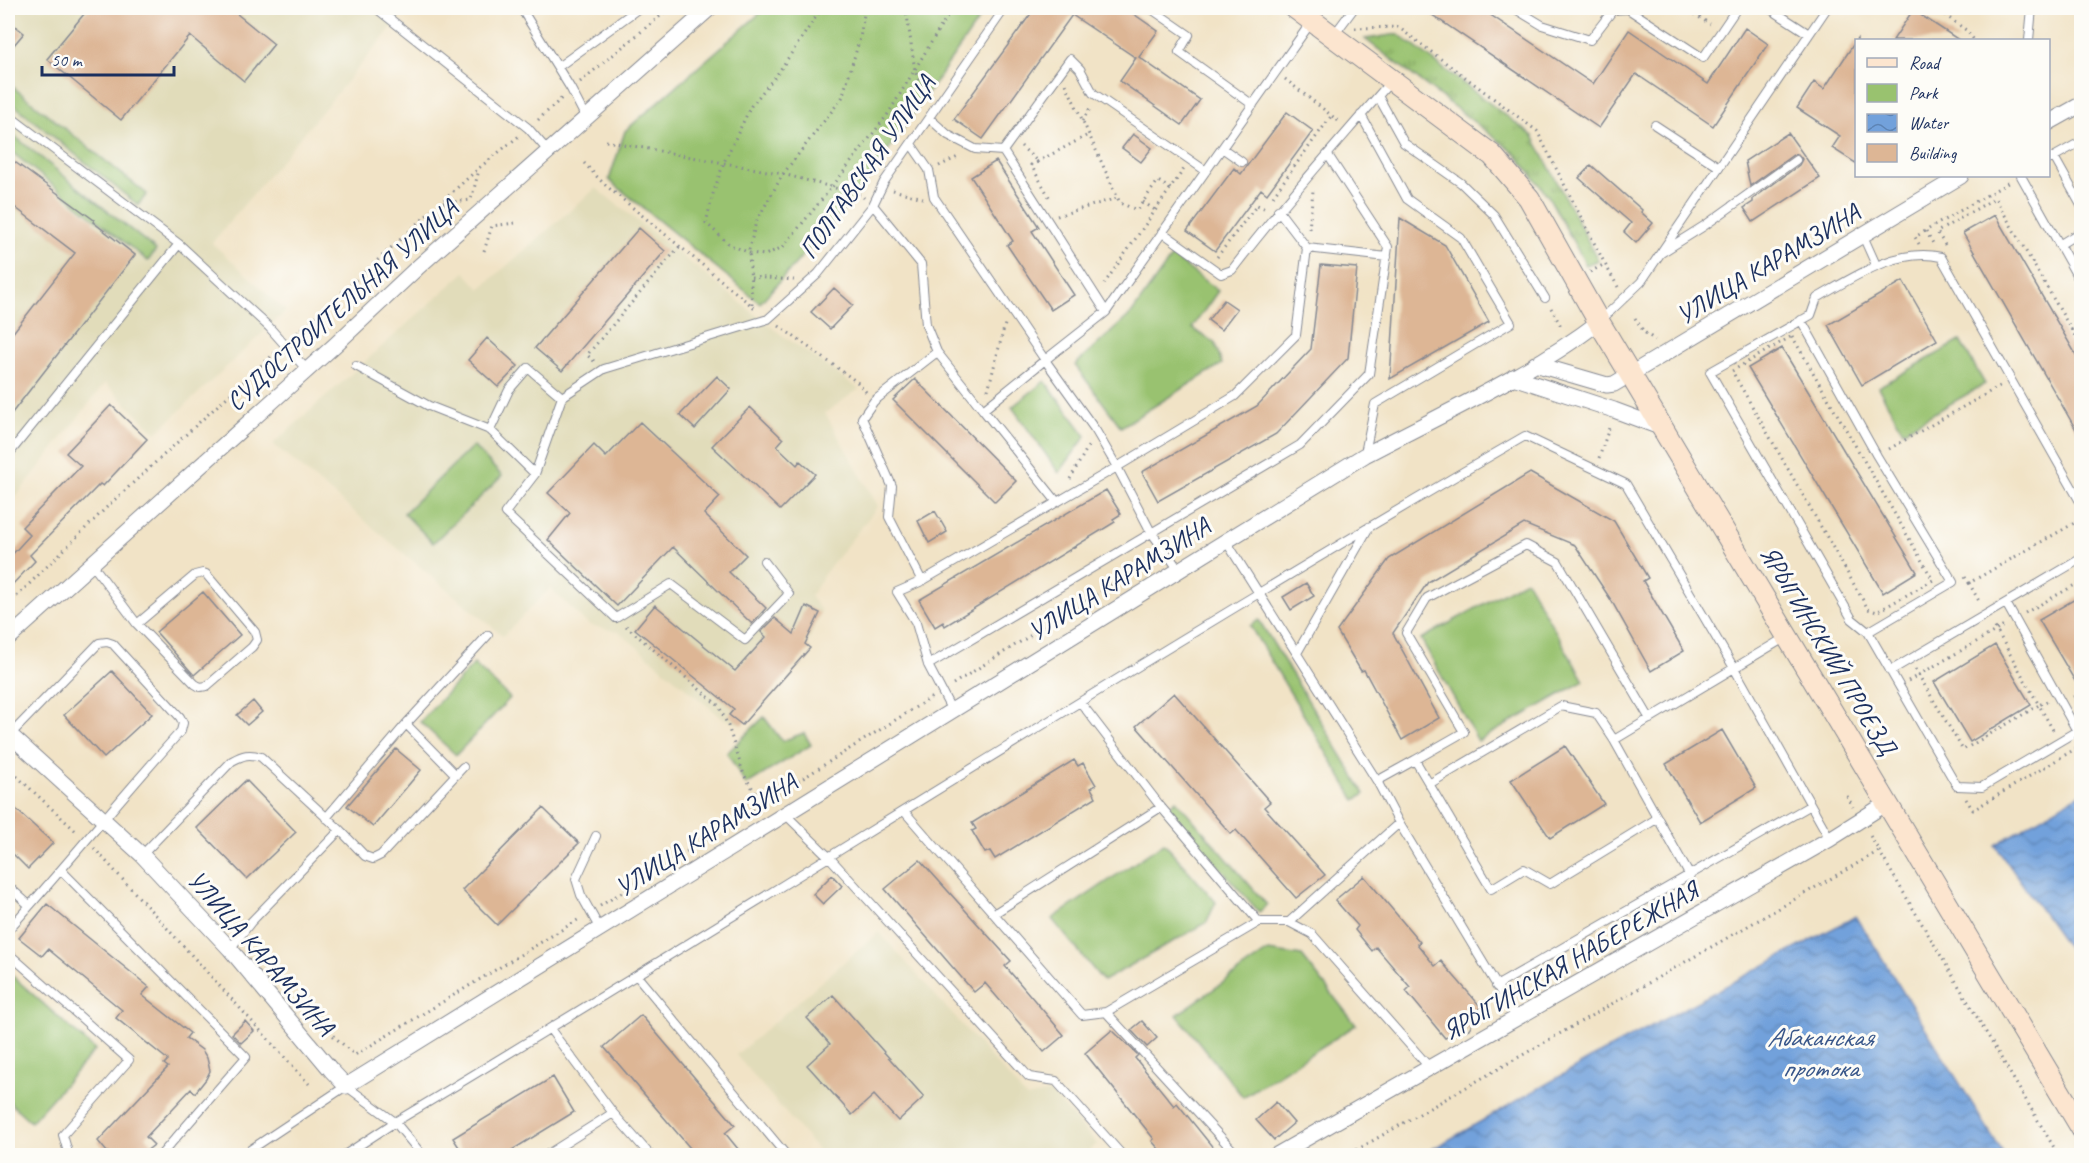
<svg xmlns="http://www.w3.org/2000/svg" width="2089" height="1163" viewBox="0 0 2089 1163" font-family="Caveat,sans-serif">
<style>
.built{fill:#e1dcba}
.grass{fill:url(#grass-tufts);stroke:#5a7866;stroke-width:1.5}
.park{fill:#99c26f;stroke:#5a7866;stroke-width:1.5}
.water{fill:url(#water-waves);stroke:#46689c;stroke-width:1.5}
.building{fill:#ddb695}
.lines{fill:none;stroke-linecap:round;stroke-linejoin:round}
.service-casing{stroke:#868992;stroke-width:10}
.minor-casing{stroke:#868992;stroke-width:17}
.secondary-casing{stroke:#868992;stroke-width:23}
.path{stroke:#868992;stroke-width:3;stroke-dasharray:1.5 4.5;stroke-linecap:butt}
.service{stroke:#fff;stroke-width:8}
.minor{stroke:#fff;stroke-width:15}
.secondary{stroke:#fce5cf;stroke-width:21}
.labels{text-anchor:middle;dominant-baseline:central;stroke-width:6;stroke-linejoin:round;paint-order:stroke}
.street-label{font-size:26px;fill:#1b2f5e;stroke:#fdfcf7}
.water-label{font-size:27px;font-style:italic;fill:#39578a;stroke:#fdfcf7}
</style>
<defs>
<pattern id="grass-tufts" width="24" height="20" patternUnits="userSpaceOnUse" patternTransform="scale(1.5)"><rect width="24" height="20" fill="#99c26f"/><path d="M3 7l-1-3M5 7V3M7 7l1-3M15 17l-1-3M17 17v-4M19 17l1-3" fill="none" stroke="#7c9e5e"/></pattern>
<pattern id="water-waves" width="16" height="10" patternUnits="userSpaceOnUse" patternTransform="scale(1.5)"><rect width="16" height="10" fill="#72a1db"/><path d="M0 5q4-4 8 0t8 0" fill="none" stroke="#5d84b5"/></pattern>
</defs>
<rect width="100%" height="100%" fill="#fdfcf7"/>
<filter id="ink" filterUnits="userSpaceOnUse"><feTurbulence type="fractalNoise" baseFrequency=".0167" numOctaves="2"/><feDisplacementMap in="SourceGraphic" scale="12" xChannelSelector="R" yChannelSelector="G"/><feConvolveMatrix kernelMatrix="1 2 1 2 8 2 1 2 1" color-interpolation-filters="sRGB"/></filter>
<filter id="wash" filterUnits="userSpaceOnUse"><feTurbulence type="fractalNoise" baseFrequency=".008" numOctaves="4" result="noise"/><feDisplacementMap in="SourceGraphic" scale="24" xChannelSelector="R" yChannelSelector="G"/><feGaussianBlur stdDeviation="1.35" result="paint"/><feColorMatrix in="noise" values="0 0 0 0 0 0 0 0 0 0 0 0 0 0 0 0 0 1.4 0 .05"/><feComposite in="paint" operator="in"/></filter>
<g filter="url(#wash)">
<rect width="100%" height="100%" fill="#f1e3c6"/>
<path class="built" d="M8 8H395L403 14 212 243 286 311 156 433 105 383 8 507Z
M596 188 775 330 859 389 825 413 878 506 822 577 821 581 810 596 821 611 807 646 810 648 742 725 722 718 619 632 589 625 550 588 503 636 273 444 465 272 480 289Z
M879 932 1027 1098 1050 1092 1097 1144 1084 1156H848L844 1152 840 1155H822L736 1055Z"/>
<path class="grass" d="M1398 34 1533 136 1598 260 1586 265 1548 196 1516 154 1365 39Z"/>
<path class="park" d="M766 8H987L854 199 760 303 609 180 625 131Z
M8 83 147 194 138 205 8 100Z
M8 131 156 250 148 261 8 149Z
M1172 256 1218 291 1192 328 1215 343 1222 364 1121 427 1075 365 1132 313Z
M1960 341 1985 384 1903 431 1878 387Z
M1045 381 1086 436 1059 473 1012 407Z
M473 446 502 476 433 543 404 513Z
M1526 580 1584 681 1478 741 1421 639Z
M1259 620 1365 794 1355 800 1250 626Z
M474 664 510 698 456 755 420 722Z
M764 717 782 741 804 733 811 745 746 785 727 753Z
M1176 800 1267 905 1259 912 1167 808Z
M1164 843 1216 902 1206 923 1103 981 1052 919Z
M1268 951 1302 956 1356 1025 1243 1097 1177 1015Z
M8 972 95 1050 31 1122 8 1101Z"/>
<path class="water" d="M2081 793V967L1995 845Z
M1856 916 2004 1155H1422L1592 1058Z"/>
<g id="blocks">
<path class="building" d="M89 8H242L237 14 274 44 244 81 190 36 121 120 47 59Z
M1035 8H1125L1158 31 1139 57 1200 100 1182 125 1120 81 1136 58 1072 15 983 139 954 119Z
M1422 8H1480L1593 84 1629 30 1708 84 1745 28 1768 44 1713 126 1636 74 1599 128Z
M1913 10 1959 40H1893Z
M8 20 24 33 8 52Z
M1857 39V164L1832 148 1840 136 1797 108 1814 82 1824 89Z
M1287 112 1313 131 1267 194 1261 189 1215 251 1187 231 1234 168 1241 174Z
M1788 133 1820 178 1753 222 1744 208 1753 202V199L1799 165 1802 159 1798 154 1793 155 1750 186 1745 161Z
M1133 134 1152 148 1141 162 1122 148Z
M8 157 94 220 93 222 135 255 8 418V339L75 253 8 202Z
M996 161 1039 227 1032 231 1074 295 1051 310 1007 245 1013 241 971 177Z
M1591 165 1642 210 1641 212 1653 223 1636 243 1624 232 1631 223 1579 178Z
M1995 215 2082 365V440L1963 233Z
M1400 218 1445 245 1489 322 1390 379Z
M639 228 665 251 562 371 535 348Z
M1321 265 1357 268 1348 358 1276 434 1158 501 1142 472 1257 406 1311 349Z
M1903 281 1937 340 1862 385 1828 325Z
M834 288 853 305 830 329 811 312Z
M1224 300 1237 309 1221 330 1208 320Z
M487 338 518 366 498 387 468 360Z
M1782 348 1917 572 1883 593 1748 368Z
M717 376 731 389 695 429 680 415Z
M915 379 1016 481 995 502 893 400Z
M111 405 147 439 103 486 100 484 30 555 35 561 8 589V559L30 535 22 527 81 466 66 453Z
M750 407 783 439 777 446 797 465 800 461 815 474 780 510 712 446Z
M640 422 720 497 704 514 746 555 729 572 766 608 752 624 673 547 617 606 548 540 570 513 548 493 594 445 606 457Z
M1530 473 1614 521 1648 578 1643 581 1684 651 1651 671 1611 600 1575 545 1524 524 1428 582 1393 633 1439 718 1402 740 1364 670 1361 671 1337 631 1389 559Z
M1106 490 1121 514 1113 519 1115 522 945 626 943 622 935 627 919 600Z
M935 511 947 532 929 543 918 521Z
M1306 583 1314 596 1291 610 1283 597Z
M203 592 240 635 194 675 156 632Z
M2082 595V693L2039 620Z
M655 605 735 671 766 637 761 632 775 618 794 634 806 606 820 613 805 644 810 648 742 725 729 715 734 709 635 629Z
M1995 645 2031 705 1970 742 1934 682Z
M112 671 152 714 104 758 64 715Z
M1174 693 1270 802 1264 807 1325 875 1296 898 1236 830 1231 834 1136 726Z
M253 701 262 712 247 725 237 715Z
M1722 730 1756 788 1700 822 1666 764Z
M1565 746 1604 804 1550 838 1511 780Z
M396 749 421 770 373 827 347 806Z
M1074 760 1078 766 1083 763 1096 785 1091 788 1096 797 995 859 990 851 985 853 972 831 976 829 972 823Z
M246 780 296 832 247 879 197 828Z
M8 802 53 843 28 869 8 849Z
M543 808 579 843 497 925 462 890Z
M920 860 1011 961 1005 966 1064 1035 1044 1052 985 983 974 992 885 889Z
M832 875 842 886 823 904 813 894Z
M1364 876 1420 942 1417 944 1435 966 1441 961 1481 1007 1469 1029 1445 1038 1406 991 1410 987 1376 947 1372 951 1355 930 1358 926 1335 900Z
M47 904 149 987 142 995 190 1033 186 1038 202 1050 207 1058 210 1071 206 1079 195 1093 191 1089 146 1137 154 1145 141 1155H114L107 1152 98 1141 168 1067 164 1064 168 1060 116 1018 122 1010 48 949 42 956 19 938Z
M833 995 924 1097 898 1121 874 1095 852 1115 807 1065 830 1044 807 1018Z
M641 1015 735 1125 725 1133 743 1155H696L604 1047Z
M245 1021 254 1031 241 1043 232 1034Z
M1142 1021 1157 1038 1147 1047 1131 1030Z
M1112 1030 1138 1055 1135 1058 1174 1106 1177 1103 1219 1155H1164L1152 1141 1154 1139 1085 1053Z
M553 1077 574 1112 504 1155H464L453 1138Z
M1276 1102 1294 1123 1274 1140 1256 1120Z"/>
</g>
</g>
<g filter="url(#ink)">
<use href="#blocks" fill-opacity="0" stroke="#868992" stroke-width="1.5"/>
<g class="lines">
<defs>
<path id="service" d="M376 8 528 128 548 151
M521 8 571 89 586 118
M1150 8 1189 35 1179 52 1253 105
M1514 8 1542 25 1590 40 1613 10 1628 9 1703 58 1737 8
M1769 8 1809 34
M1334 35 1354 8
M2029 40 2032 8
M558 67 639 8
M1378 96 1404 143 1461 183 1494 215 1545 298
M8 115 179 244 269 327 307 370
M1361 115 1407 199 1461 238 1511 323 1375 404 1365 453
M929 118 948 135 975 149 1003 151
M1655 125 1719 167
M911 144 929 170 934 197 1045 360 1106 312 1312 21
M1222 148 1242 162
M1003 151 1070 59 1080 69 1093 93 1206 171
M1003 151 1106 312
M2054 157 2082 207
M2048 160 2082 141
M2021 176 2082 285
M873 205 921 264 926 325 937 352
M1162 232 1221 274 1232 270C1282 204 1338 143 1391 81
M1863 236 1876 265
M2059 245 2082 231
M1307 248 1387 257
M1661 253 1704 226 1796 160
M1801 320 1877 456 1953 582 1868 632
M1600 321 1641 282 1827 8
M356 366 429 406 490 430 535 474
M983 410 1057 502
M490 430 509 390 528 368 562 397
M8 455 179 244
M2082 505 1941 257C1897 247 1854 277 1817 298L1811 315 1710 372 1852 619 1868 632 1957 786 1982 787 2082 728
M1226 541 1377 781 1399 823 1517 1019
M764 561 789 594 745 640 671 584 616 618 505 513 535 474 562 397 604 369 768 319 818 274 873 205 884 182 1005 8
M92 564 137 624 195 684 200 687 207 686 252 647 257 640 255 632 206 574 203 573 195 575 137 624
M922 581 889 517 892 486 862 418 874 401 937 352 983 410 1045 360 1096 431 1117 467 1235 396 1296 335 1307 248 1278 210
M2006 603 2077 731
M1297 653 1369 527
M928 665 1300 445 1369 374 1388 247 1328 155
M1890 671 2082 558
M1081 703 1161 807 1259 922
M952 711 928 665 916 623 897 592 922 581 1117 467 1151 532 1179 570
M1650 719 1558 562 1526 545 1427 598 1406 633 1464 732 1415 760 1491 889 1524 869 1550 884 1658 818
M406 724 456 775
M1377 781 1415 760
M1429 784 1561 706 1596 713 1614 740
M904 811 1082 1015 1106 1012 1259 922H1289L1312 934 1430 1068
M785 814 830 858 1029 1077 1056 1081 1123 1156
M326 818 406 724 488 635
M340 830 365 856 373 859 381 855 463 767
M596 836 576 879 581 895 600 929
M142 855 232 761C243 755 249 753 261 757L340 830 251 922 230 949
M61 870 246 1057 160 1156
M1690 876 1614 740 1786 637
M8 886 29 905
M995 913 1161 807
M1289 922 1399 823
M8 930C67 865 122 796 181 731L183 723 180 717 113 644 107 642 99 643 10 735
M8 953 129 1060 63 1135 69 1156
M637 976 787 1156
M1496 986 1811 805
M1106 1012 1238 1156
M550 1029 613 1113 651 1156
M252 1156 250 1150 346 1086 395 1122 423 1156
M343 1156 395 1122C773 896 1143 656 1525 436L1626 484 1734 668 1830 839
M545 1156 613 1113"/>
<path id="minor" d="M2048 123 2082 104
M1535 364 1607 385 1614 384 1961 176
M1513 377 1614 410 1665 429
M8 639 335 345 417 268 710 8
M8 733 142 855 230 949 331 1070 346 1086 1365 455C1444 413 1528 376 1599 322
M1275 1156 1830 839 1887 803"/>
<path id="secondary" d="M1295 8 1492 155 1529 198 1599 322 2082 1129"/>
</defs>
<use href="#service" class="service-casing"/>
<use href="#minor" class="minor-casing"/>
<use href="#secondary" class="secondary-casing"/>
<path class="path" d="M822 8 778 73 751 106 724 162 713 194 706 223 730 245 750 253 765 255 783 247 832 187 888 114 952 8
M906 8 915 71 926 98
M1684 8 1710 24
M1935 8 1966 30 1974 40
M1355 28 1398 27 1537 131 1605 264
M1285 79 1341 123
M580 82 670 8
M1066 84 1120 203 1137 210 1158 181 1171 189
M538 120 562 98
M1082 121 1091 107
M606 141 783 174 861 195 864 198
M1021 146 1038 162 1031 165 1051 200
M1037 162 1088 135
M584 163 604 184 757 310
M939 166 960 156
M893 190 923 198
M1273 196 1332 115
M1143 202 1155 210
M443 203 471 200 479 170
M1057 216 1117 198
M1309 229 1313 191
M1926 231 1934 245
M1919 244 1915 237 2011 181
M1945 245 1937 232 1995 198 2082 348
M484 251 492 226 515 223
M1217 257 1257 205 1264 208
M1590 272 1605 264 1618 287
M751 277 794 280
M1104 284 1184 169
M752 304 749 250 756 222 783 174 842 98 860 38 865 8
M1551 308 1562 328
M1635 318 1644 332 1655 340
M779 326 857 382 867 393
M2071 330 2082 324
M1792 336 1933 580 1877 612 1868 609 1732 371Z
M293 337 479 168 519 136
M594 361 587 355 680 246
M988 390 1005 324
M1889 449 2000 386
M1599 458 1610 425
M1070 479 1090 443
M2076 517 2082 527
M1965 577 1969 583 2078 521
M1969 583 1980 603
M8 605 109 505 275 353
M2025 613 2082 581
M626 626 719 706 728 726 744 775 762 803
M1915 669 1963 750 2039 705 1993 624
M1908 681 2004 626
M953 684 1156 557
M2073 697 2082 692
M2047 701 2039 705 2053 730
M8 768 78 833
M1847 796 1853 807
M1966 799 1973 810 2080 746
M94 848 309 1084
M1879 851 2059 1156
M600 906 932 697
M306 1012 355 1055 581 918
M1346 1156 1879 851 1869 834"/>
<use href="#service" class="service"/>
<use href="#minor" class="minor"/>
<use href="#secondary" class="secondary"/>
</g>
</g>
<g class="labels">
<g class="street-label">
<text transform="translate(867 167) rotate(-55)">ПОЛТАВСКАЯ УЛИЦА</text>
<text transform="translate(1768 264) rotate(-31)">УЛИЦА КАРАМЗИНА</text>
<text transform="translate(342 305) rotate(-42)">СУДОСТРОИТЕЛЬНАЯ УЛИЦА</text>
<text transform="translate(1119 579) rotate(-32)">УЛИЦА КАРАМЗИНА</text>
<text transform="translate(1828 650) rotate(59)">ЯРЫГИНСКИЙ ПРОЕЗД</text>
<text transform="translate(706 835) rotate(-32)">УЛИЦА КАРАМЗИНА</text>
<text transform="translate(261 953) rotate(49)">УЛИЦА КАРАМЗИНА</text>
<text transform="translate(1570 961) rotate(-30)">ЯРЫГИНСКАЯ НАБЕРЕЖНАЯ</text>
</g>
<g class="water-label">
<text x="1820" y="1037">Абаканская<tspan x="1820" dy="31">протока</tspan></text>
</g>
</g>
<rect width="2089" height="1163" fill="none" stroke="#fdfcf7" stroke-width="30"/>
<rect x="1855" y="39" width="195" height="138" fill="#fdfcf7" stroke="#a3aaba" stroke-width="1.5"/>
<rect x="1867" y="58" width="30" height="9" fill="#fce5cf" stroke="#a3aaba" stroke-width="1.5"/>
<text x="1909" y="69" font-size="18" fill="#1b2f5e">Road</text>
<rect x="1867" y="84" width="30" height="18" fill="#99c26f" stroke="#a3aaba" stroke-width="1.5"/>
<text x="1909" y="99" font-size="18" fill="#1b2f5e">Park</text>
<rect x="1867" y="114" width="30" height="18" fill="url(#water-waves)" stroke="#a3aaba" stroke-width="1.5"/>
<text x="1909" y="129" font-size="18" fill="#1b2f5e">Water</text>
<rect x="1867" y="144" width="30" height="18" fill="#ddb695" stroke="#a3aaba" stroke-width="1.5"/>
<text x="1909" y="159" font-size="18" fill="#1b2f5e">Building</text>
<path d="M42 66v9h132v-9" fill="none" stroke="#1b2f5e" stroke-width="3"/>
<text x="51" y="66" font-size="18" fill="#1b2f5e" stroke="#fdfcf7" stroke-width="4.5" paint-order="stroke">50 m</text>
</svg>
